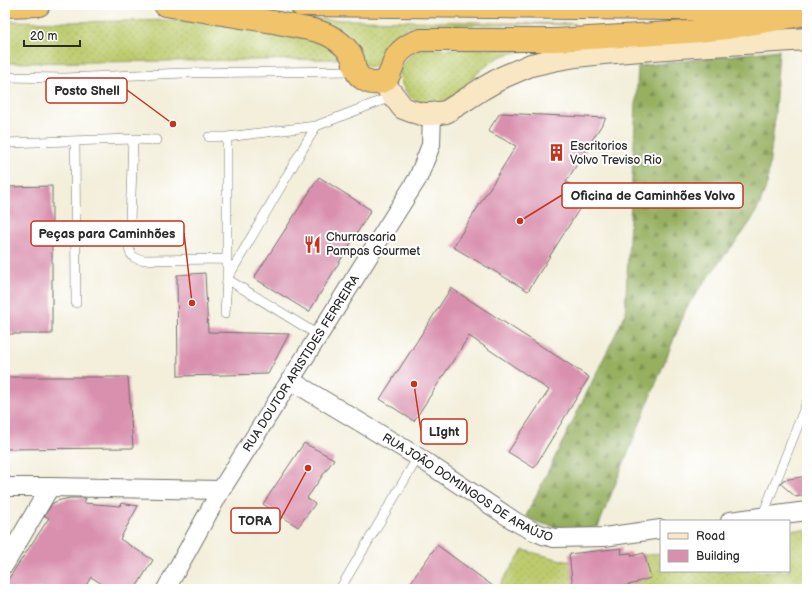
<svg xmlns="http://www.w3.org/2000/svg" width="812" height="594" viewBox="0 0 812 594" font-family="'Balsamiq Sans',sans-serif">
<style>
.grass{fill:url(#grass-dots);stroke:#747c4c}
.forest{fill:url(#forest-firs);stroke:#606e46}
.building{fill:#d990ae}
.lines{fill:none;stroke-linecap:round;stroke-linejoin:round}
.service-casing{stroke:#717069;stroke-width:10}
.minor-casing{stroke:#717069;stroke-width:20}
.secondary-casing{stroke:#717069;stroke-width:24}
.motorway-casing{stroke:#717069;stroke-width:24}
.service{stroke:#fff;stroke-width:9}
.minor{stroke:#fff;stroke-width:18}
.secondary{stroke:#f9e7c3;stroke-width:22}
.motorway{stroke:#f1c36a;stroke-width:22}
.labels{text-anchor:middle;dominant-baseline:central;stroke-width:4;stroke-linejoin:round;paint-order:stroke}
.poi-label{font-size:12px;fill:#2b2b2b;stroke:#fff;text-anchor:start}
.street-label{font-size:12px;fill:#2b2b2b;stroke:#fff}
.leader{fill:none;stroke:#c8321e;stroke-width:1.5}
.callout-dot{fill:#c8321e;stroke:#fff;stroke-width:1.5}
.callout{fill:#fff;stroke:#c8321e;stroke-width:1.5}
.callout-label{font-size:13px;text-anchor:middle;font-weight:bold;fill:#2b2b2b}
</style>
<defs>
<pattern id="grass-dots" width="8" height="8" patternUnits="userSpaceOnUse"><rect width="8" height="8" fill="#becc6e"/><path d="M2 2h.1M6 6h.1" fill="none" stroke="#a3af5f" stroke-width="1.8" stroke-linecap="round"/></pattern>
<pattern id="forest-firs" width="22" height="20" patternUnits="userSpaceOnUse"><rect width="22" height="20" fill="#96b061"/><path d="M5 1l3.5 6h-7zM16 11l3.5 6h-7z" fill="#7b8f50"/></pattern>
</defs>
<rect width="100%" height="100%" fill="#fff"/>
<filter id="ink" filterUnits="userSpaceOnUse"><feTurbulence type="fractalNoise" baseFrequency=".025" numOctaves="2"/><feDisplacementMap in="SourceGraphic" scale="8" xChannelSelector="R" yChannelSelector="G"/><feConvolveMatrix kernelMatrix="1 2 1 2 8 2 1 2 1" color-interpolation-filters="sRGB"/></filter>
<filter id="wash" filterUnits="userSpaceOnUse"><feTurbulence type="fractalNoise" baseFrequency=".012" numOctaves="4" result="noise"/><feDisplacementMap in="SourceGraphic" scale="16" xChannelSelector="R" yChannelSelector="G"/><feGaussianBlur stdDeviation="0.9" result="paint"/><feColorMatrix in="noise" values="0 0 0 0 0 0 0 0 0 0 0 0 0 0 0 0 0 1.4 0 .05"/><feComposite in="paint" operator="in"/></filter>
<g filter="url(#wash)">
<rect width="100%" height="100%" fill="#f3efdb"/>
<path class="grass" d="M302 19 575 24 411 26C402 30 393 35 388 44 382 52 384 73 367 66Z
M174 20 241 26 321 41 335 52 338 59 5 63V21L68 22Z
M418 49H532L508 54 497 58 481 70 458 93 437 106C431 105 423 105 418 102 405 96 396 79 402 65 405 60 414 53 418 49Z
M789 530H807V589H497L523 550 565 561 579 562H595L661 553V571H789Z"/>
<path class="forest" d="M779 50 774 126 767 184 760 204 751 221 739 238 721 260 699 289 686 309 598 527C580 530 558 529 540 523 535 522 531 519 526 516L625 315 638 66Z"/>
<g id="blocks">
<path class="building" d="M500 113 606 118 566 182 588 195 528 291 453 247 516 146 488 131Z
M319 177 371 210 309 312 254 278Z
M52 186V334H5V187Z
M205 273 208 332 289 334 268 374 178 376 177 275Z
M451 288 589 377 534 468 508 452 549 390 469 336 414 421 380 399Z
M5 377H128L133 448 5 449Z
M304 443 334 459 307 498 315 504 298 527 263 504Z
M807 476V494L796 497 781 484 783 480Z
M70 498H86L84 503 120 506 121 503 138 506 120 539 153 560 135 589H110L91 577 84 589H5V584L49 518 45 516 52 504 57 501Z
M437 545 497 589H406Z
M622 548 621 554 631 553 632 556 644 553 651 578 637 582V583L619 587 618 589 590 587 573 588 569 554Z"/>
</g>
</g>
<g filter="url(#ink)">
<use href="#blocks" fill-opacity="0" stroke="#717069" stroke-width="1"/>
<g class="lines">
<defs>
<path id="service" d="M5 77 65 78 184 73 355 71
M209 137H227V279L225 314
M227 137 316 126
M133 139 129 248C131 258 136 259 144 260L226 259
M75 141 76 303
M5 143 133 139 157 140
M318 335 227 279 316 126 393 96
M762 517 807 402
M340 589 418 457"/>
<g id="minor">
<path id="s1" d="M290 380 418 457 516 522 533 531 543 535 554 538 604 537 661 529"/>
<path d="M5 487H50L221 490"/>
<path d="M730 521 807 511"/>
<path d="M5 564 50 487"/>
<path id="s2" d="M166 589 221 490 418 178 431 145 432 114"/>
</g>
<path id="secondary" d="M383 82 403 108 411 111 421 114H432L446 112 462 102 482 89 503 77 531 65 553 60 576 56 603 53 679 47 807 39"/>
<path id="motorway" d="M165 5C201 11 237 16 273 22 284 24 293 26 303 28 313 30 321 31 330 36 339 41 349 49 353 59 354 63 354 68 356 71 359 78 369 84 376 83 391 83 391 67 396 57 401 49 412 42 421 40H556L688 32 727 28 807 14
M301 5 768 10
M5 6 39 5"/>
</defs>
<use href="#service" class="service-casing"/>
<use href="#minor" class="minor-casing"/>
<use href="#secondary" class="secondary-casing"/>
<use href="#motorway" class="motorway-casing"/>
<use href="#service" class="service"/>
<use href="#minor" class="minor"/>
<use href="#secondary" class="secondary"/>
<use href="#motorway" class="motorway"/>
</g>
</g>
<defs>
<symbol id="building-bare" viewBox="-9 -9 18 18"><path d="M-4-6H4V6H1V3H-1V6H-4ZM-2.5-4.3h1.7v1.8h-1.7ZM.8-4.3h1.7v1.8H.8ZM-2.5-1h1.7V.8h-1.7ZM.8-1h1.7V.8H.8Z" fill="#c8321e" stroke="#fff" stroke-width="2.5" paint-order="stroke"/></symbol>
<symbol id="restaurant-bare" viewBox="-9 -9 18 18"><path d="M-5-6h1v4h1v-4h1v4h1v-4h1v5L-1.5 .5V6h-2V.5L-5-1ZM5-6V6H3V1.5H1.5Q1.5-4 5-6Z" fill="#c8321e" stroke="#fff" stroke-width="2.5" paint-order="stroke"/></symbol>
</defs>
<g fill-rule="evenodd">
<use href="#building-bare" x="544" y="140" width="25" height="25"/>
<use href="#restaurant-bare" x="300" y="232" width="25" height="25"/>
</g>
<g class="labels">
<g class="poi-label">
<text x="570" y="146">Escritorios<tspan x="570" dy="14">Volvo Treviso Rio</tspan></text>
<text x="326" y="237">Churrascaria<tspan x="326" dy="14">Pampas Gourmet</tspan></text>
</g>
<g class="street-label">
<text stroke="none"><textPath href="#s2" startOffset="263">RUA DOUTOR ARISTIDES FERREIRA</textPath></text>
<text stroke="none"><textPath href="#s1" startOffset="208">RUA JOÃO DOMINGOS DE ARAÚJO</textPath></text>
</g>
</g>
<path class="leader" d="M173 124L127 90M520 221L562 195M192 303L184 233M414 384L421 431M308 468L280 520"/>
<g class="callout-dot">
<circle cx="173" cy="124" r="4"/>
<circle cx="520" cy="221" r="4"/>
<circle cx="192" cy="303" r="4"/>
<circle cx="414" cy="384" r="4"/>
<circle cx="308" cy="468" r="4"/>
</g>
<g class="callout">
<rect x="46" y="78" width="81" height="25" rx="4"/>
<rect x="562" y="183" width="181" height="25" rx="4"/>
<rect x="31" y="221" width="153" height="25" rx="4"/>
<rect x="421" y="419" width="46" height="25" rx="4"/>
<rect x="231" y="508" width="49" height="25" rx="4"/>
</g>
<g class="callout-label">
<text x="87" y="95">Posto Shell</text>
<text x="653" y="200">Oficina de Caminhões Volvo</text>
<text x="107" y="238">Peças para Caminhões</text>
<text x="444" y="436">LIght</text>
<text x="255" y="525">TORA</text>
</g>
<rect width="812" height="594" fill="none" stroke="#fff" stroke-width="20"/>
<rect x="660" y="520" width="130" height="52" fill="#ffffff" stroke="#aaaaaa"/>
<rect x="668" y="533" width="20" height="6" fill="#f9e7c3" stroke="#aaaaaa"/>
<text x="696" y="540" font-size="12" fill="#2b2b2b">Road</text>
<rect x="668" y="550" width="20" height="12" fill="#d990ae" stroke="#aaaaaa"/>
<text x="696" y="560" font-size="12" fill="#2b2b2b">Building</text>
<path d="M24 40v6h56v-6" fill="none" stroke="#2b2b2b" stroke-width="2"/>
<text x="30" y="40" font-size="12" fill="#2b2b2b" stroke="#ffffff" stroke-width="3" paint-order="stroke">20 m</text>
</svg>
